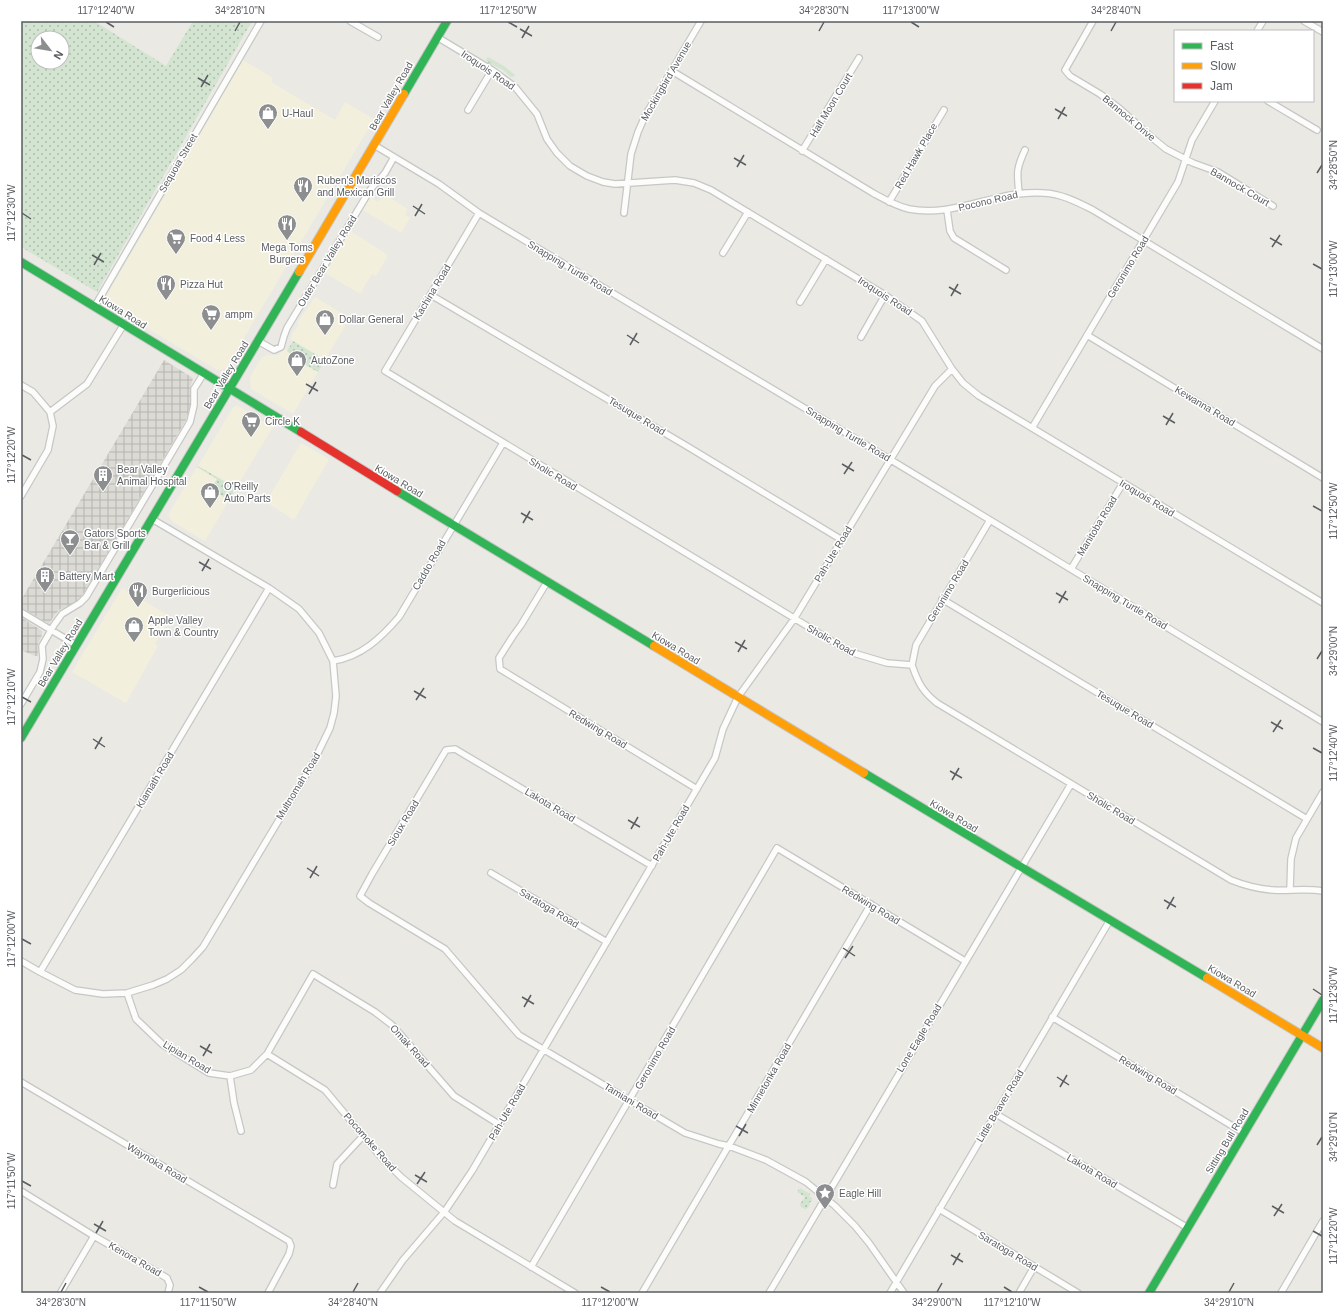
<svg xmlns="http://www.w3.org/2000/svg" width="1344" height="1314" viewBox="0 0 1344 1314" font-family="Helvetica,sans-serif">
<style>
.commercial{fill:#f3efdd}
.industrial{fill:url(#industrial-grid)}
.grass{fill:url(#grass-dots);fill-rule:evenodd}
.forest{fill:url(#forest-firs)}
.lines{fill:none;stroke-linecap:round;stroke-linejoin:round}
.street-casing{stroke:#c6c7c6;stroke-width:8}
.fast-casing{stroke:#c5c6c4;stroke-width:10}
.slow-casing{stroke:#c5c6c4;stroke-width:10}
.jam-casing{stroke:#c5c6c4;stroke-width:10}
.street{stroke:#fcfcfb;stroke-width:5.5}
.fast{stroke:#30b455;stroke-width:8}
.slow{stroke:#ff9f0a;stroke-width:8}
.jam{stroke:#e5322d;stroke-width:8}
.ticks{fill:none;stroke:#5a5d61;stroke-width:1.5}
.labels{text-anchor:middle;dominant-baseline:central;stroke-width:3;stroke-linejoin:round;paint-order:stroke}
.street-label{font-size:10px;fill:#5a5d61;stroke:#fff}
.poi-label{font-size:10px;fill:#5a5d61;stroke:#fff;text-anchor:start}
.neatline{fill:none;stroke:#5a5d61;stroke-width:1.5}
.ticks-label{font-size:10px;text-anchor:middle;fill:#5a5d61}
</style>
<defs>
<pattern id="industrial-grid" width="8" height="8" patternUnits="userSpaceOnUse"><rect width="8" height="8" fill="#dbdad5"/><path d="M0 4h8M4 0v8" fill="none" stroke="#b5b4b0"/></pattern>
<pattern id="grass-dots" width="8" height="8" patternUnits="userSpaceOnUse"><rect width="8" height="8" fill="#d3e5d1"/><path d="M2 2h.1M6 6h.1" fill="none" stroke="#aebdad" stroke-width="1.8" stroke-linecap="round"/></pattern>
<pattern id="forest-firs" width="22" height="20" patternUnits="userSpaceOnUse"><rect width="22" height="20" fill="#d3e5d1"/><path d="M5 1l3.5 6h-7zM16 11l3.5 6h-7z" fill="#aebdad"/></pattern>
</defs>
<rect width="100%" height="100%" fill="#eae9e4"/>
<path class="commercial" d="M243 60 273 78 271 82 335 120 345 102 374 119 226 368 219 371 103 302Z
M384 196 389 197 406 208 407 211 405 215 410 218 401 233 363 210 370 197 378 202 381 198Z
M350 231 388 255 376 276 372 274 360 294 325 273Z
M315 297 350 318 325 360 291 340 292 334 298 325 297 323Z
M286 349 288 352 299 359 298 361 318 372 293 414 251 389 250 377 262 357 267 355H279L278 354Z
M235 406H238L273 427 236 488 198 466 232 409Z
M301 443 329 459 294 520 266 502Z
M197 467 217 479 211 489 229 500 205 541 173 522 169 517V513Z
M122 588 171 617 155 644 158 646 126 703 72 672Z"/>
<path class="industrial" d="M164 360 193 378 190 389V406L186 420 84 593 76 602 59 610 54 616 49 624 21 607V600Z
M21 617 42 631V635L38 644V656H35L21 650Z"/>
<path class="grass" d="M21 21H94L166 66 193 21H252L97 292 21 247ZM38 38H62V62H38Z
M293 341 325 360 318 372 298 361 299 359 288 352 287 351Z
M198 466 236 488 229 500 211 489 217 479 197 467Z
M800 1188 810 1194 809 1196 812 1198V1201L809 1203 810 1204 808 1208 805 1209 801 1207 800 1204 805 1197 797 1192Z"/>
<path class="forest" d="M488 57 504 66 515 75V76L511 77 503 70 487 62 486 59Z"/>
<g class="lines">
<defs>
<path id="street" d="M350 21 378 37
M1093 21 1065 70 1070 76 1100 94 1120 109 1150 136 1166 149 1193 163 1218 172 1273 206
M1304 21 1323 32
M1257 31 1263 21
M437 37 492 70 515 87 537 114 547 139 557 153 570 166 587 176 603 182 615 184 675 180 694 183 711 190 885 295 922 321 952 369 963 383 979 396 1323 603
M672 71 873 193C884 199 896 206 909 209 956 218 998 189 1044 193 1062 194 1077 202 1093 210L1323 349
M1268 101 1317 130
M468 110 492 70
M374 145 439 184 479 213 891 460 1323 722
M802 151 859 58
M1019 193C1017 173 1016 169 1025 150
M889 202 944 110
M947 210 950 231 954 238 1006 270
M479 213 385 371 850 652 887 663 912 665C918 683 923 692 937 703L1231 880C1246 886 1258 889 1273 890 1290 891 1306 888 1323 891
M624 213 631 154 638 132 645 116 701 21
M723 253 748 212
M431 295 685 445 842 540
M800 302 826 259
M95 306 261 21
M1087 335 1323 478
M861 337 885 295
M258 341 274 350 281 347 284 336 287 328 370 190 385 173 394 157
M21 385 33 392 50 412
M1032 428 1178 182 1192 140 1215 101
M21 496 48 450 53 426 50 412 87 384 124 324
M1071 569 1123 483
M547 582 521 625 513 636 499 658 500 669 697 789
M942 599 1307 819
M21 612 76 645
M333 661C361 657 381 638 399 617L503 443
M912 665 916 645 990 520
M21 704 40 672 43 659 42 646 54 625 62 614 80 603 86 597 190 422 194 405V389L204 373
M652 866 455 749 446 750 372 874 360 896 369 903 445 949 519 1035 685 1133 719 1144 729 1146 766 1160 806 1182 835 1206 855 1226 869 1243 904 1293
M491 873 607 942
M1290 889 1291 859 1296 838 1323 792
M21 961 40 972 75 990 103 994 127 993 153 985 167 979 181 970 192 959 203 947 313 763 330 728 334 713 336 696 333 661 319 633 299 609 269 588 152 519
M40 972 269 588
M127 993 136 1019 162 1044 209 1073 230 1076 251 1070 267 1054 313 974 375 1012 392 1025 454 1096 500 1125
M1052 1017 1244 1133
M267 1054 325 1090 381 1157 401 1177 455 1221 575 1293
M230 1076 234 1103 241 1131
M21 1082 289 1241 291 1246 289 1254 268 1293
M996 1114 1188 1228
M333 1185 337 1164 363 1136
M21 1191 94 1236 167 1278 170 1285 168 1293
M939 1209 1078 1293
M531 1267 777 848 965 961
M61 1292 94 1236
M380 1293 403 1260 445 1211 472 1171 715 758 723 729 738 697 794 619 935 386 952 369
M642 1293 871 904
M769 1293 1071 784
M890 1293 1110 920
M1019 1293 1034 1267
M1281 1293 1323 1221"/>
<path id="fast" d="M404 94 447 21
M21 262 301 432
M397 491 654 646
M21 738 299 272
M864 773 1207 978
M1149 1293 1323 1000"/>
<path id="slow" d="M299 272 404 94
M654 646 864 773
M1207 978 1323 1048"/>
<path id="jam" d="M301 432 397 491"/>
</defs>
<use href="#street" class="street-casing"/>
<use href="#fast" class="fast-casing"/>
<use href="#slow" class="slow-casing"/>
<use href="#jam" class="jam-casing"/>
<use href="#street" class="street"/>
<use href="#fast" class="fast"/>
<use href="#slow" class="slow"/>
<use href="#jam" class="jam"/>
</g>
<path class="ticks" d="M106 22 114 27M508 22 517 27M911 22 919 27M520 29 532 36M235 31 240 22M819 31 824 22M1111 31 1116 22M522 38 529 26M198 78 210 85M201 87 208 75M1055 109 1067 116M1058 119 1065 107M734 158 746 165M737 167 744 155M1317 173 1322 165M413 206 425 214M22 213 31 219M415 216 422 204M1270 238 1282 245M1272 247 1280 235M92 255 104 262M1313 264 1322 269M94 265 101 253M949 287 961 294M951 296 958 284M627 335 639 343M630 345 637 333M306 384 318 391M309 394 316 382M1163 416 1175 423M1166 425 1173 413M22 455 31 460M842 464 854 471M844 474 852 462M1313 506 1322 511M521 513 533 520M523 523 530 511M199 562 211 569M202 571 209 559M1056 593 1068 600M1059 603 1066 591M735 642 747 649M738 652 745 640M1317 659 1322 651M414 691 426 698M22 697 31 702M416 700 424 688M1271 722 1283 729M1273 732 1281 720M93 739 105 747M1313 748 1322 753M95 749 102 737M950 771 962 778M952 780 959 768M628 820 640 827M631 829 638 817M307 868 319 876M310 878 317 866M1164 900 1176 907M1167 909 1174 897M22 939 31 944M843 948 855 956M845 958 853 946M1313 989 1322 995M522 997 534 1004M524 1007 531 995M200 1046 212 1053M203 1056 210 1044M1057 1077 1069 1085M1060 1087 1067 1075M736 1126 748 1133M739 1136 746 1124M1317 1145 1322 1137M415 1175 427 1182M22 1181 31 1186M417 1184 425 1172M1272 1206 1284 1213M1274 1216 1282 1204M94 1224 106 1231M1313 1231 1322 1236M96 1233 103 1221M951 1255 963 1262M953 1265 960 1253M199 1287 208 1292M601 1287 610 1292M1004 1287 1012 1292M61 1292 66 1283M353 1292 358 1283M937 1292 942 1283M1229 1292 1234 1283"/>
<defs>
<symbol id="shop-pin" viewBox="-11 -11 22 30"><path d="M0 17L-7.5 6A9.5 9.5 0 1 1 7.5 6Z" fill="#8c8e8f" stroke="#fff"/><path d="M-5-2.5h2.3a2.7 3.5 0 0 1 5.4 0H5L5.5 6h-11ZM-1.5-2.5h3a1.5 2.3 0 0 0-3 0Z" fill="#fff"/></symbol>
<symbol id="restaurant-pin" viewBox="-11 -11 22 30"><path d="M0 17L-7.5 6A9.5 9.5 0 1 1 7.5 6Z" fill="#8c8e8f" stroke="#fff"/><path d="M-5-6h1v4h1v-4h1v4h1v-4h1v5L-1.5 .5V6h-2V.5L-5-1ZM5-6V6H3V1.5H1.5Q1.5-4 5-6Z" fill="#fff"/></symbol>
<symbol id="supermarket-pin" viewBox="-11 -11 22 30"><path d="M0 17L-7.5 6A9.5 9.5 0 1 1 7.5 6Z" fill="#8c8e8f" stroke="#fff"/><path d="M-6-5.5h2.5l.6 2H6L4.5 2H-2.5L-4.4-4H-6ZM-1.5 3.2a1.3 1.3 0 1 0 .1 0ZM3 3.2a1.3 1.3 0 1 0 .1 0Z" fill="#fff"/></symbol>
<symbol id="building-pin" viewBox="-11 -11 22 30"><path d="M0 17L-7.5 6A9.5 9.5 0 1 1 7.5 6Z" fill="#8c8e8f" stroke="#fff"/><path d="M-4-6H4V6H1V3H-1V6H-4ZM-2.5-4.3h1.7v1.8h-1.7ZM.8-4.3h1.7v1.8H.8ZM-2.5-1h1.7V.8h-1.7ZM.8-1h1.7V.8H.8Z" fill="#fff"/></symbol>
<symbol id="bar-pin" viewBox="-11 -11 22 30"><path d="M0 17L-7.5 6A9.5 9.5 0 1 1 7.5 6Z" fill="#8c8e8f" stroke="#fff"/><path d="M-6-5H6L.8 .8V4.5H3.5V6h-7V4.5H-.8V.8Z" fill="#fff"/></symbol>
<symbol id="sight-pin" viewBox="-11 -11 22 30"><path d="M0 17L-7.5 6A9.5 9.5 0 1 1 7.5 6Z" fill="#8c8e8f" stroke="#fff"/><path d="M0-6L1.8-2.2L6-1.7L2.9 1.2L3.7 5.4L0 3.3L-3.7 5.4L-2.9 1.2L-6-1.7L-1.8-2.2Z" fill="#fff"/></symbol>
</defs>
<g fill-rule="evenodd">
<use href="#shop-pin" x="257" y="102" width="22" height="30"/>
<use href="#restaurant-pin" x="292" y="175" width="22" height="30"/>
<use href="#restaurant-pin" x="276" y="213" width="22" height="30"/>
<use href="#supermarket-pin" x="165" y="227" width="22" height="30"/>
<use href="#restaurant-pin" x="155" y="273" width="22" height="30"/>
<use href="#supermarket-pin" x="200" y="303" width="22" height="30"/>
<use href="#shop-pin" x="314" y="308" width="22" height="30"/>
<use href="#shop-pin" x="286" y="349" width="22" height="30"/>
<use href="#supermarket-pin" x="240" y="410" width="22" height="30"/>
<use href="#building-pin" x="92" y="464" width="22" height="30"/>
<use href="#shop-pin" x="199" y="481" width="22" height="30"/>
<use href="#bar-pin" x="59" y="528" width="22" height="30"/>
<use href="#building-pin" x="34" y="565" width="22" height="30"/>
<use href="#restaurant-pin" x="127" y="580" width="22" height="30"/>
<use href="#shop-pin" x="123" y="615" width="22" height="30"/>
<use href="#sight-pin" x="814" y="1182" width="22" height="30"/>
</g>
<g class="labels">
<g class="street-label">
<text transform="translate(488 70) rotate(34)">Iroquois Road</text>
<text transform="translate(666 81) rotate(-60)">Mockingbird Avenue</text>
<text transform="translate(391 96) rotate(-60)">Bear Valley Road</text>
<text transform="translate(831 105) rotate(-59)">Half Moon Court</text>
<text transform="translate(1129 118) rotate(40)">Bannock Drive</text>
<text transform="translate(916 156) rotate(-60)">Red Hawk Place</text>
<text transform="translate(178 163) rotate(-60)">Sequoia Street</text>
<text transform="translate(1240 187) rotate(30)">Bannock Court</text>
<text transform="translate(988 201) rotate(-13)">Pocono Road</text>
<text transform="translate(327 261) rotate(-59)">Outer Bear Valley Road</text>
<text transform="translate(1128 267) rotate(-59)">Geronimo Road</text>
<text transform="translate(570 268) rotate(31)">Snapping Turtle Road</text>
<text transform="translate(432 292) rotate(-59)">Kachina Road</text>
<text transform="translate(885 296) rotate(33)">Iroquois Road</text>
<text transform="translate(123 312) rotate(32)">Kiowa Road</text>
<text transform="translate(226 375) rotate(-59)">Bear Valley Road</text>
<text transform="translate(1205 406) rotate(31)">Kewanna Road</text>
<text transform="translate(637 416) rotate(31)">Tesuque Road</text>
<text transform="translate(848 434) rotate(31)">Snapping Turtle Road</text>
<text transform="translate(553 474) rotate(31)">Sholic Road</text>
<text transform="translate(399 481) rotate(31)">Kiowa Road</text>
<text transform="translate(1147 498) rotate(31)">Iroquois Road</text>
<text transform="translate(1097 526) rotate(-59)">Manitoba Road</text>
<text transform="translate(833 554) rotate(-59)">Pah-Ute Road</text>
<text transform="translate(429 565) rotate(-60)">Caddo Road</text>
<text transform="translate(948 591) rotate(-59)">Geronimo Road</text>
<text transform="translate(1125 602) rotate(31)">Snapping Turtle Road</text>
<text transform="translate(831 640) rotate(29)">Sholic Road</text>
<text transform="translate(676 648) rotate(31)">Kiowa Road</text>
<text transform="translate(60 653) rotate(-59)">Bear Valley Road</text>
<text transform="translate(1125 709) rotate(31)">Tesuque Road</text>
<text transform="translate(598 729) rotate(31)">Redwing Road</text>
<text transform="translate(155 780) rotate(-59)">Klamath Road</text>
<text transform="translate(298 786) rotate(-59)">Multnomah Road</text>
<text transform="translate(550 805) rotate(31)">Lakota Road</text>
<text transform="translate(1111 808) rotate(31)">Sholic Road</text>
<text transform="translate(954 816) rotate(31)">Kiowa Road</text>
<text transform="translate(403 823) rotate(-59)">Sioux Road</text>
<text transform="translate(671 833) rotate(-60)">Pah-Ute Road</text>
<text transform="translate(871 905) rotate(31)">Redwing Road</text>
<text transform="translate(549 908) rotate(31)">Saratoga Road</text>
<text transform="translate(1232 981) rotate(31)">Kiowa Road</text>
<text transform="translate(919 1038) rotate(-59)">Lone Eagle Road</text>
<text transform="translate(410 1046) rotate(48)">Omak Road</text>
<text transform="translate(187 1057) rotate(31)">Lipian Road</text>
<text transform="translate(655 1058) rotate(-60)">Geronimo Road</text>
<text transform="translate(1148 1075) rotate(31)">Redwing Road</text>
<text transform="translate(769 1078) rotate(-60)">Minnetonka Road</text>
<text transform="translate(631 1101) rotate(31)">Tamiani Road</text>
<text transform="translate(1000 1106) rotate(-59)">Little Beaver Road</text>
<text transform="translate(507 1112) rotate(-60)">Pah-Ute Road</text>
<text transform="translate(1227 1141) rotate(-59)">Sitting Bull Road</text>
<text transform="translate(370 1142) rotate(49)">Pocomoke Road</text>
<text transform="translate(157 1163) rotate(31)">Waynoka Road</text>
<text transform="translate(1092 1171) rotate(31)">Lakota Road</text>
<text transform="translate(1008 1251) rotate(31)">Saratoga Road</text>
<text transform="translate(135 1259) rotate(30)">Kenora Road</text>
</g>
<g class="poi-label">
<text x="282" y="113">U-Haul</text>
<text x="317" y="180">Ruben's Mariscos<tspan x="317" dy="12">and Mexican Grill</tspan></text>
<text x="190" y="238">Food 4 Less</text>
<text x="287" y="247" text-anchor="middle">Mega Toms<tspan x="287" dy="12">Burgers</tspan></text>
<text x="180" y="284">Pizza Hut</text>
<text x="225" y="314">ampm</text>
<text x="339" y="319">Dollar General</text>
<text x="311" y="360">AutoZone</text>
<text x="265" y="421">Circle K</text>
<text x="117" y="469">Bear Valley<tspan x="117" dy="12">Animal Hospital</tspan></text>
<text x="224" y="486">O'Reilly<tspan x="224" dy="12">Auto Parts</tspan></text>
<text x="84" y="533">Gators Sports<tspan x="84" dy="12">Bar &amp; Grill</tspan></text>
<text x="59" y="576">Battery Mart</text>
<text x="152" y="591">Burgerlicious</text>
<text x="148" y="620">Apple Valley<tspan x="148" dy="12">Town &amp; Country</tspan></text>
<text x="839" y="1193">Eagle Hill</text>
</g>
</g>
<rect width="1344" height="1314" fill="none" stroke="#ffffff" stroke-width="44"/>
<rect x="1174" y="30" width="140" height="72" fill="#ffffff" stroke="#bdbec0"/>
<rect x="1182" y="43" width="20" height="6" fill="#30b455" stroke="#bdbec0"/>
<text x="1210" y="50" font-size="12" fill="#5a5d61">Fast</text>
<rect x="1182" y="63" width="20" height="6" fill="#ff9f0a" stroke="#bdbec0"/>
<text x="1210" y="70" font-size="12" fill="#5a5d61">Slow</text>
<rect x="1182" y="83" width="20" height="6" fill="#e5322d" stroke="#bdbec0"/>
<text x="1210" y="90" font-size="12" fill="#5a5d61">Jam</text>
<g transform="translate(50 50) rotate(121)"><circle r="19" fill="#ffffff" stroke="#bdbec0"/>
<path d="M0-3L7 15L0 10L-7 15Z" fill="#8c8e8f"/>
<text y="-6" font-size="11" font-weight="bold" text-anchor="middle" fill="#5a5d61">N</text>
</g>
<rect x="22" y="22" width="1300" height="1270" class="neatline"/>
<g class="ticks-label">
<text x="106" y="14">117°12'40"W</text>
<text x="240" y="14">34°28'10"N</text>
<text x="508" y="14">117°12'50"W</text>
<text x="824" y="14">34°28'30"N</text>
<text x="911" y="14">117°13'00"W</text>
<text x="1116" y="14">34°28'40"N</text>
<text transform="translate(1333 165) rotate(-90)" y="4">34°28'50"N</text>
<text transform="translate(11 213) rotate(-90)" y="4">117°12'30"W</text>
<text transform="translate(1333 269) rotate(-90)" y="4">117°13'00"W</text>
<text transform="translate(11 455) rotate(-90)" y="4">117°12'20"W</text>
<text transform="translate(1333 511) rotate(-90)" y="4">117°12'50"W</text>
<text transform="translate(1333 651) rotate(-90)" y="4">34°29'00"N</text>
<text transform="translate(11 697) rotate(-90)" y="4">117°12'10"W</text>
<text transform="translate(1333 753) rotate(-90)" y="4">117°12'40"W</text>
<text transform="translate(11 939) rotate(-90)" y="4">117°12'00"W</text>
<text transform="translate(1333 995) rotate(-90)" y="4">117°12'30"W</text>
<text transform="translate(1333 1137) rotate(-90)" y="4">34°29'10"N</text>
<text transform="translate(11 1181) rotate(-90)" y="4">117°11'50"W</text>
<text transform="translate(1333 1236) rotate(-90)" y="4">117°12'20"W</text>
<text x="61" y="1306">34°28'30"N</text>
<text x="208" y="1306">117°11'50"W</text>
<text x="353" y="1306">34°28'40"N</text>
<text x="610" y="1306">117°12'00"W</text>
<text x="937" y="1306">34°29'00"N</text>
<text x="1012" y="1306">117°12'10"W</text>
<text x="1229" y="1306">34°29'10"N</text>
</g>
</svg>
